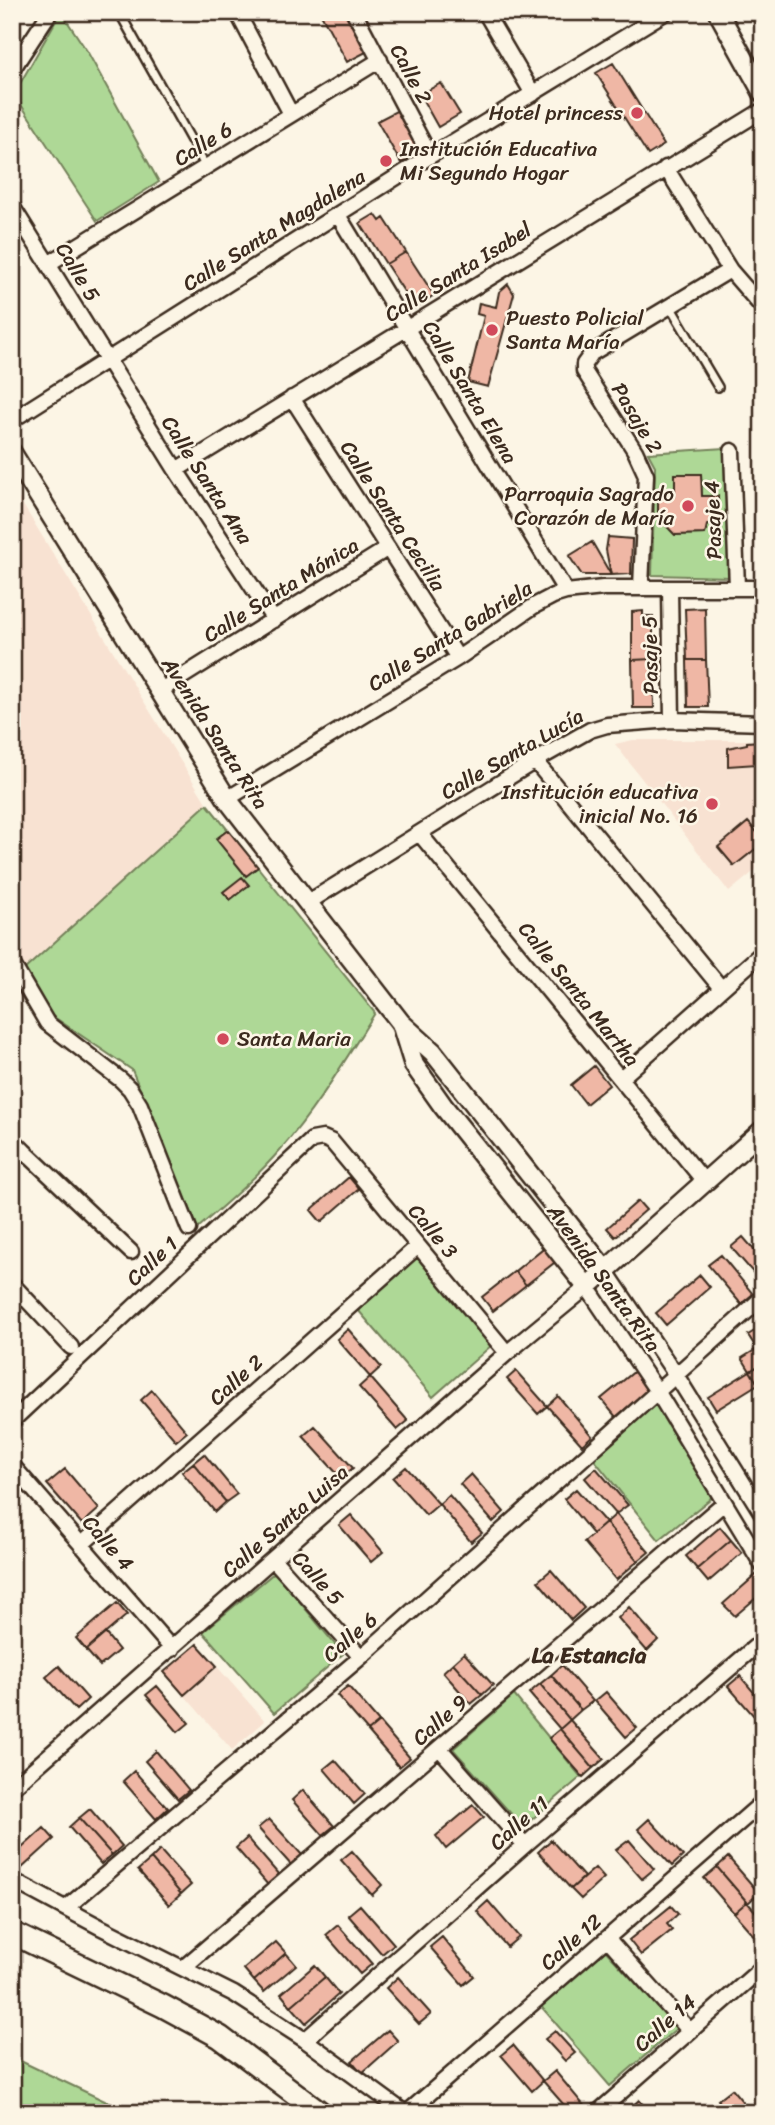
<svg xmlns="http://www.w3.org/2000/svg" width="775" height="2125" viewBox="0 0 775 2125" font-family="Sriracha,sans-serif">
<style>
.built{fill:#f8e2d2}
.green{fill:#aed896;stroke:#74815a;stroke-width:2;fill-rule:evenodd}
.building{fill:#efb7a5;stroke:#3b2a1e;stroke-width:2}
.lines{fill:none;stroke-linecap:round;stroke-linejoin:round}
.service-casing{stroke:#3b2a1e;stroke-width:12}
.minor-casing{stroke:#3b2a1e;stroke-width:19}
.tertiary-casing{stroke:#3b2a1e;stroke-width:23}
.secondary-casing{stroke:#3b2a1e;stroke-width:26}
.service{stroke:#fcf5e5;stroke-width:7}
.minor{stroke:#fcf5e5;stroke-width:14}
.tertiary{stroke:#fcf5e5;stroke-width:18}
.secondary{stroke:#fcf5e5;stroke-width:21}
.poi-dot{fill:#d1495b;stroke:#fcf5e5;stroke-width:2.5}
.labels{text-anchor:middle;dominant-baseline:central;stroke-width:5;stroke-linejoin:round;paint-order:stroke}
.street-label{font-size:21px;fill:#3b2a1e;stroke:#fcf5e5}
.poi-label{font-size:21px;fill:#3b2a1e;stroke:#fcf5e5;text-anchor:end}
.neighbourhood-label{font-size:23px;font-weight:bold;fill:#3b2a1e;stroke:#fcf5e5}
</style>
<rect width="100%" height="100%" fill="#fcf5e5"/>
<filter id="ink" filterUnits="userSpaceOnUse"><feTurbulence type="fractalNoise" baseFrequency=".0143" numOctaves="2"/><feDisplacementMap in="SourceGraphic" scale="14" xChannelSelector="R" yChannelSelector="G"/><feConvolveMatrix kernelMatrix="1 2 1 2 8 2 1 2 1" color-interpolation-filters="sRGB"/></filter>
<g filter="url(#ink)">
<path class="built" d="M12 487 207 804 24 970 12 950Z
M633 740H763V864L729 892 615 744Z
M197 1644 265 1721 232 1750 164 1672Z"/>
<path class="green" d="M61 12 87 51 159 182 97 221 14 94Z
M725 448 730 577 652 575 655 466 648 453ZM675 474H701L702 496 718 497V516L707 525 705 534 675 535 658 517V497L675 496Z
M207 804 375 1013C345 1060 317 1108 280 1150 255 1179 226 1203 198 1228L132 1070 48 1013 24 970Z
M416 1256 420 1257 492 1345 433 1397 358 1310Z
M655 1404 661 1406 714 1492 710 1499 659 1540 592 1457 647 1406Z
M275 1572 343 1654 274 1713 203 1632Z
M514 1695 581 1777 523 1827 453 1749Z
M604 1949 677 2028 610 2086 539 2004Z
M12 2057 130 2113H12Z"/>
<path class="building" d="M320 12H346L368 51 347 62Z
M613 63 664 145 648 155 596 73Z
M441 83 460 114 438 127 420 95Z
M398 110 417 146 416 154 401 163 377 121Z
M375 214 380 221 384 218 406 252 386 264 360 223Z
M406 252 434 295 415 308 386 264Z
M508 284 514 294 488 387 468 382 484 316 477 314 479 303 496 307 499 292Z
M675 474H701L702 496H718V516L707 525 705 534 675 535 658 517V496H675Z
M608 537 632 539 631 574 611 575 606 550Z
M592 542 611 575H582L569 556Z
M705 608 706 660H687L685 609Z
M643 611V616H653V659L632 660V612Z
M653 659 654 708H633L632 660Z
M687 660H706L708 707H688Z
M760 741V746H763V766L758 767 757 764 728 766V748L747 744V742Z
M748 822 763 839V843L734 866 718 847Z
M228 830 258 867 246 876 216 839Z
M242 877 249 885 230 900 223 892Z
M594 1066 609 1085 586 1104 571 1085Z
M349 1177 359 1189 321 1222 311 1210Z
M638 1201 646 1210 615 1237 607 1228Z
M743 1237 763 1260V1284L731 1247Z
M547 1245 559 1259 526 1285 515 1271Z
M721 1255 753 1294 741 1304 708 1265Z
M515 1271 526 1285 493 1311 482 1297Z
M700 1275 710 1287 666 1325 656 1313Z
M763 1326V1345L757 1349 748 1335Z
M348 1329 381 1367 370 1377 337 1339Z
M763 1345V1363L750 1371 742 1358Z
M763 1363V1381L758 1384 750 1371Z
M516 1371 547 1406 538 1414 507 1379Z
M635 1371 650 1388 616 1417 601 1399Z
M750 1371 758 1384 716 1410 708 1397Z
M370 1377 408 1421 397 1430 359 1387Z
M152 1390 187 1432 176 1441 141 1400Z
M558 1396 592 1436 582 1445 547 1406Z
M315 1426 353 1468 341 1478 303 1436Z
M204 1454 237 1494 226 1502 193 1463Z
M193 1463 226 1502 215 1512 182 1472Z
M406 1467 439 1504 426 1515 393 1478Z
M596 1468 628 1505 616 1514 585 1478Z
M65 1469 99 1509 82 1524 47 1484Z
M471 1474 504 1512 493 1522 460 1484Z
M576 1489 606 1523 593 1534 564 1499Z
M449 1495 482 1533 471 1542 439 1504Z
M616 1514 649 1552 638 1561 606 1523Z
M351 1515 383 1552 371 1562 339 1525Z
M606 1523 638 1561 616 1580 584 1542Z
M720 1527 731 1540 697 1569 686 1556Z
M731 1540 742 1553 708 1582 697 1569Z
M551 1570 584 1608 571 1620 538 1581Z
M757 1574 763 1581V1592L735 1616 723 1604Z
M117 1603 127 1615 86 1650 76 1638Z
M629 1607 658 1640 647 1651 618 1618Z
M105 1633 119 1650 100 1666 86 1650Z
M197 1644 217 1666 184 1695 164 1672Z
M464 1653 493 1685 482 1695 453 1663Z
M453 1663 482 1695 471 1704 443 1672Z
M562 1665 593 1701 581 1710 551 1675Z
M59 1666 88 1699 76 1710 46 1677Z
M551 1675 581 1710 570 1720 540 1684Z
M740 1676 763 1703V1721L760 1723 728 1686Z
M540 1684 570 1720 560 1729 529 1693Z
M157 1686 189 1723 178 1732 146 1695Z
M348 1686 379 1722 368 1731 337 1695Z
M606 1692 637 1728 626 1737 595 1701Z
M570 1720 604 1759 593 1768 560 1729Z
M379 1722 410 1758 399 1767 368 1731Z
M560 1729 593 1768 583 1777 549 1738Z
M156 1751 189 1790 178 1799 145 1761Z
M335 1760 365 1794 354 1804 324 1769Z
M134 1771 168 1808 156 1819 123 1781Z
M303 1790 334 1826 323 1835 292 1800Z
M473 1805 484 1817 446 1849 436 1836Z
M90 1809 122 1846 112 1855 79 1818Z
M79 1818 112 1855 101 1864 69 1827Z
M269 1819 303 1856 292 1866 258 1828Z
M649 1819 683 1856 672 1866 638 1829Z
M44 1828 54 1839 22 1868 12 1863V1857Z
M247 1838 279 1875 268 1885 236 1848Z
M551 1840 584 1877 571 1889 538 1852Z
M629 1840 654 1869 642 1879 616 1850Z
M160 1850 191 1885 181 1894 151 1859Z
M352 1851 382 1885 372 1895 341 1860Z
M728 1857 759 1893 748 1903 717 1867Z
M151 1859 181 1894 169 1905 138 1870Z
M717 1867 747 1902 734 1913 704 1878Z
M595 1868 604 1878 581 1899 571 1889Z
M488 1901 519 1937 507 1947 477 1911Z
M747 1902 763 1920V1946L734 1913Z
M360 1905 394 1944 382 1954 348 1915Z
M671 1906 678 1914 667 1924 672 1930 641 1955 629 1940Z
M338 1925 372 1964 360 1974 326 1935Z
M442 1937 474 1976 463 1985 430 1947Z
M276 1942 286 1953 254 1981 244 1969Z
M286 1953 296 1965 264 1992 254 1981Z
M315 1965 325 1977 291 2006 281 1994Z
M325 1977 339 1994 306 2023 291 2006Z
M398 1977 431 2014 419 2024 386 1988Z
M388 2030 398 2041 362 2073 352 2061Z
M555 2031 575 2053 565 2061 545 2039Z
M513 2045 543 2081 532 2091 501 2055Z
M555 2071 586 2108 580 2113H571L543 2081Z
M732 2089 752 2113H729L718 2100Z
M639 2100 650 2113H631L628 2110Z"/>
<g class="lines">
<defs>
<path id="service" d="M119 12 206 167
M670 306 718 387"/>
<path id="minor" d="M237 12 291 114
M354 12 430 156
M485 12 533 94
M12 70 50 12
M666 168 730 270 763 308
M12 206 176 470 274 620
M338 215 566 592
M48 264 380 60
M292 398 458 658
M12 420 430 156 666 12
M732 451 737 587
M176 470 763 110
M641 587 646 475 635 451 584 371V364L592 353 730 270
M670 588 672 720
M161 690 388 548
M535 761 721 988
M227 799 458 658 534 606 553 596 566 592 603 588H763
M420 834 704 1181
M307 903 535 761 590 730 607 725 672 720 763 723
M12 963 47 1023 121 1080 130 1089 140 1105 189 1229
M621 1078 763 952
M12 1139 24 1151
M12 1161 24 1151 131 1252
M605 1270 676 1375 763 1515
M12 1284 71 1347
M12 1421 312 1140 323 1138 332 1142 507 1353
M12 1465 172 1649
M81 1545 418 1246
M273 1559 361 1657
M440 1749 525 1845
M12 1788 507 1353 587 1287 657 1391 763 1566
M12 1880 100 1927 234 1994 305 2040 405 2113
M66 1908 361 1657 763 1297
M607 1938 689 2030
M183 1968 724 1503
M305 2040 525 1845 763 1640
M407 2113 763 1802
M597 2113 763 1967"/>
<path id="tertiary" d="M718 12 763 93
M761 12 763 16
M12 453 227 799 401 1023 433 1052 605 1270
M401 1023 414 1065 443 1106 587 1287 763 1130"/>
<path id="secondary" d="M12 1933 163 2006 220 2037 321 2113"/>
</defs>
<use href="#service" class="service-casing"/>
<use href="#minor" class="minor-casing"/>
<use href="#tertiary" class="tertiary-casing"/>
<use href="#secondary" class="secondary-casing"/>
<use href="#service" class="service"/>
<use href="#minor" class="minor"/>
<use href="#tertiary" class="tertiary"/>
<use href="#secondary" class="secondary"/>
</g>
</g>
<g class="poi-dot">
<circle cx="637" cy="113" r="7"/>
<circle cx="386" cy="161" r="7"/>
<circle cx="492" cy="330" r="7"/>
<circle cx="688" cy="506" r="7"/>
<circle cx="712" cy="804" r="7"/>
<circle cx="223" cy="1039" r="7"/>
</g>
<g class="labels">
<g class="street-label">
<text transform="translate(411 74) rotate(62)">Calle 2</text>
<text transform="translate(203 144) rotate(-32)">Calle 6</text>
<text transform="translate(274 230) rotate(-32)">Calle Santa Magdalena</text>
<text transform="translate(78 272) rotate(59)">Calle 5</text>
<text transform="translate(458 272) rotate(-32)">Calle Santa Isabel</text>
<text transform="translate(470 392) rotate(59)">Calle Santa Elena</text>
<text transform="translate(637 418) rotate(59)">Pasaje 2</text>
<text transform="translate(207 480) rotate(57)">Calle Santa Ana</text>
<text transform="translate(393 516) rotate(57)">Calle Santa Cecilia</text>
<text transform="translate(713 520) rotate(-92)">Pasaje 4</text>
<text transform="translate(281 590) rotate(-32)">Calle Santa Mónica</text>
<text transform="translate(450 636) rotate(-32)">Calle Santa Gabriela</text>
<text transform="translate(650 655) rotate(-91)">Pasaje 5</text>
<text transform="translate(215 733) rotate(57)">Avenida Santa Rita</text>
<text transform="translate(512 754) rotate(-30)">Calle Santa Lucía</text>
<text transform="translate(579 994) rotate(51)">Calle Santa Martha</text>
<text transform="translate(433 1231) rotate(50)">Calle 3</text>
<text transform="translate(152 1261) rotate(-43)">Calle 1</text>
<text transform="translate(604 1278) rotate(54)">Avenida Santa Rita</text>
<text transform="translate(236 1380) rotate(-42)">Calle 2</text>
<text transform="translate(285 1521) rotate(-41)">Calle Santa Luisa</text>
<text transform="translate(108 1543) rotate(49)">Calle 4</text>
<text transform="translate(318 1578) rotate(48)">Calle 5</text>
<text transform="translate(350 1637) rotate(-41)">Calle 6</text>
<text transform="translate(440 1720) rotate(-41)">Calle 9</text>
<text transform="translate(519 1823) rotate(-41)">Calle 11</text>
<text transform="translate(571 1942) rotate(-41)">Calle 12</text>
<text transform="translate(665 2023) rotate(-41)">Calle 14</text>
</g>
<g class="poi-label">
<text x="623" y="113">Hotel princess</text>
<text x="400" y="149" text-anchor="start">Institución Educativa<tspan x="400" dy="24">Mi Segundo Hogar</tspan></text>
<text x="506" y="318" text-anchor="start">Puesto Policial<tspan x="506" dy="24">Santa María</tspan></text>
<text x="674" y="494">Parroquia Sagrado<tspan x="674" dy="24">Corazón de María</tspan></text>
<text x="698" y="792">Institución educativa<tspan x="698" dy="24">inicial No. 16</tspan></text>
<text x="237" y="1039" text-anchor="start">Santa Maria</text>
</g>
<g class="neighbourhood-label">
<text x="589" y="1655">La Estancia</text>
</g>
</g>
<rect width="775" height="2125" fill="none" stroke="#fcf5e5" stroke-width="42"/>
<rect x="21" y="21" width="733" height="2083" fill="none" stroke="#3b2a1e" stroke-width="2.5" filter="url(#ink)"/>
</svg>
